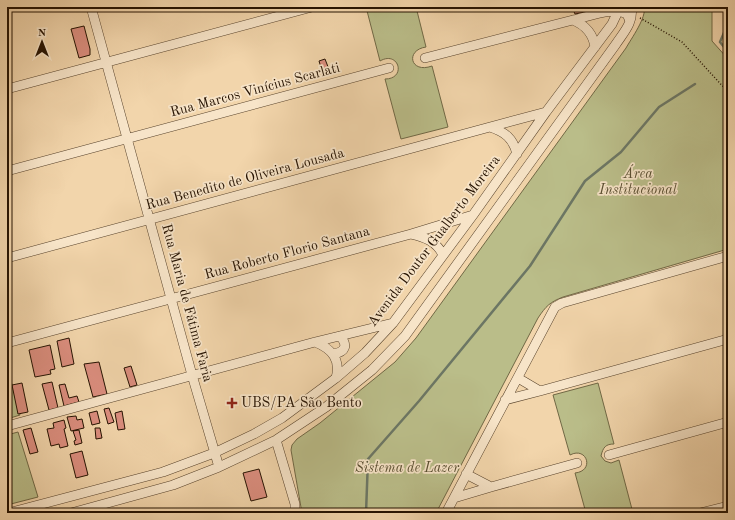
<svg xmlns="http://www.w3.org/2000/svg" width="735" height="520" viewBox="0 0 735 520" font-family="'Old Standard TT',serif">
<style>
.green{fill:#babd89;stroke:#706845}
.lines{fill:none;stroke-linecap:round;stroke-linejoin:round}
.stream{stroke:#6c7664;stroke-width:2.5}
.building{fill:#dc8e7f;stroke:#251201}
.minor-casing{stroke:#58432c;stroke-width:10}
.path{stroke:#251201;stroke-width:1.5;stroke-dasharray:1 2;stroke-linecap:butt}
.minor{stroke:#f7e4c8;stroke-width:9}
.poi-dot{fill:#8f2418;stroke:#f7e4c8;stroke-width:1.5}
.labels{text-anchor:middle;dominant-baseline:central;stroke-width:3.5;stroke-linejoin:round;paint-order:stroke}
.street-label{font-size:14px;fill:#251201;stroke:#f7e4c8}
.park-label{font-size:14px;font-style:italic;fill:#594e31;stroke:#f7e4c8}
.poi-label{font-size:14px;fill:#251201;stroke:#f7e4c8;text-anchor:start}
</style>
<rect width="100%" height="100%" fill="#f2d5ab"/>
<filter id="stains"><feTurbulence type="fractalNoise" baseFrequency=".005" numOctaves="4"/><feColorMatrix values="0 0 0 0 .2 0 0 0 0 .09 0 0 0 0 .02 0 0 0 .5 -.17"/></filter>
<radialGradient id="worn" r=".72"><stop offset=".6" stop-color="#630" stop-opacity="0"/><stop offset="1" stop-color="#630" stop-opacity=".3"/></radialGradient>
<path class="green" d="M366 7H416L426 47C405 50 410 74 432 66L448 127 401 139 385 79C407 79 399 50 380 61Z
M644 7H712V41L728 59V249L563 297C550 302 546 306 538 318L436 513H302L291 450 292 445 297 439 320 423 395 362 416 338 626 48C631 39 647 17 644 7Z
M7 366 20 415 7 419Z
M598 383 614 444C606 444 603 447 601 456L605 461 611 463 619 460 633 513H586L575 473C595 471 587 446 570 455L553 395Z
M18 432 38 497 7 505V435Z"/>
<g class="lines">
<path class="stream" d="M724 7 726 28 720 42 728 52
M366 513 368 459 419 401 530 266 585 181 621 152 659 107 695 84"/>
</g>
<path class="building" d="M572 7H583L585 12 575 14Z
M84 26 90 49V55L79 58 71 29Z
M325 59 330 72 323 74 319 61Z
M69 338 74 364 62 367 57 341Z
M50 345 55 369 50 370 51 374 35 377 29 350Z
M99 362 107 394 93 397 84 364Z
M131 366 137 385 130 387 124 368Z
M52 382 58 408 49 410 42 384Z
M22 383 28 412 18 414 12 385Z
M65 384 69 398 77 396 79 402 64 406 59 385Z
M109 408 114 422 108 424 104 409Z
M97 411 100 423 92 425 89 413Z
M122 411 125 429 118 430 115 413Z
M76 416 77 420 82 419 84 428 71 431 67 417Z
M64 420 66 428 64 429 68 446 60 448 59 444 51 446 47 429 54 428 53 423Z
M31 428 38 452 30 454 23 430Z
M95 428H100L102 438 96 439Z
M79 430 82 443 75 445 74 441 76 440 73 431Z
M82 451 88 475 76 478 70 454Z
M259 469 267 497 251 501 243 473Z"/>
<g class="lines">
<defs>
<path id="minor" d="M91 7 192 375 219 467
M595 47C593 33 585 25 573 20 588 17 613 6 627 14L630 21
M425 58 573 20
M7 89 312 7
M517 154C513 138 505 132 490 127L546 112
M7 171 389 68
M443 255C437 242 425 237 411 234L473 215
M7 258 490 127
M315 342C332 349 341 359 336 378
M7 343 411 234
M333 354C346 352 348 345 340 336
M540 391 728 339
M505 400 540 391 518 378
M7 426 315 342 393 323
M276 440 295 504V513
M609 455 728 422
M491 487 577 463
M454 498 491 487 466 474
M8 513 163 472 214 453 254 434 282 418 336 378 365 353 393 323 473 215 546 112 612 24 620 7
M71 513 173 485 219 467 276 440 326 407 372 370 405 336 616 44C624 32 634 22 631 7
M446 513 555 307 562 303 728 256
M700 513 728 506"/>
</defs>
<use href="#minor" class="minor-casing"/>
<path class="path" d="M640 18 682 42 728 92
M7 453 10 456 7 463"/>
<use href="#minor" class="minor"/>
</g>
<path class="poi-dot" d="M230 397h4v4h4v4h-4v4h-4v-4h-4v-4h4z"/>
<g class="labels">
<g class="street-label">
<text transform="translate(255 90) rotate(-15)">Rua Marcos Vinícius Scarlati</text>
<text transform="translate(245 179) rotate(-15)">Rua Benedito de Oliveira Lousada</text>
<text transform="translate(434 241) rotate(-53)">Avenida Doutor Gualberto Moreira</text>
<text transform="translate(287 253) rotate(-15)">Rua Roberto Florio Santana</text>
<text transform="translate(187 303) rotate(75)">Rua Maria de Fátima Faria</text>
</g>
<g class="park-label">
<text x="638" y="174">Área<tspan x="638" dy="16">Institucional</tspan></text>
<text x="407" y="468">Sistema de Lazer</text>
</g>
<g class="poi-label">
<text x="241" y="403">UBS/PA São Bento</text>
</g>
</g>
<rect width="735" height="520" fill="none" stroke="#f2d5ab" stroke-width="24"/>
<rect x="8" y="8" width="719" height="504" fill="none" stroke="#251201" stroke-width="2"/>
<rect x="12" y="12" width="711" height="496" fill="none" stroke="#251201"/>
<g transform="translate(42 42)" stroke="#f7e4c8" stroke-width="3" paint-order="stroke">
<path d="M0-3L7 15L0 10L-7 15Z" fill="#251201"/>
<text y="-6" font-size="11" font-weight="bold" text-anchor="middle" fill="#251201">N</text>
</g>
<rect width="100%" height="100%" filter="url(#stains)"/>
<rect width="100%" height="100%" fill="url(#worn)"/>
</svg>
